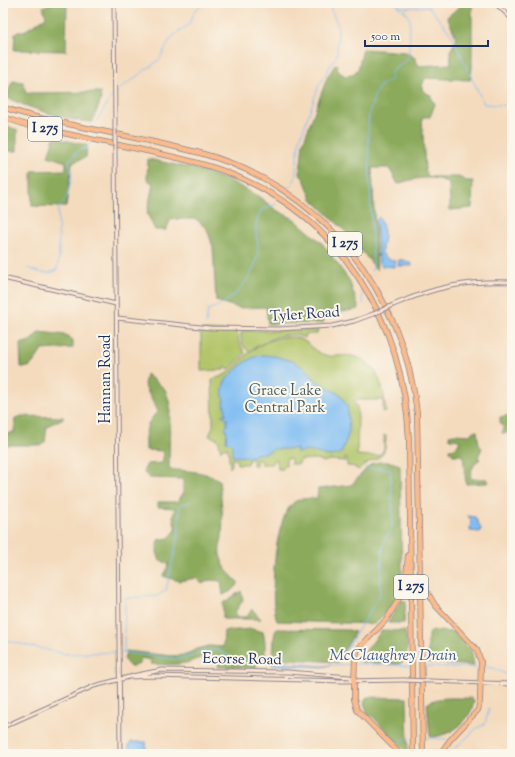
<svg xmlns="http://www.w3.org/2000/svg" width="515" height="757" viewBox="0 0 515 757" font-family="'Sorts Mill Goudy',serif">
<style>
.green{fill:#b1c468;stroke:#667a63}
.forest{fill:#8caa5c;stroke:#546c5d}
.water{fill:#80bdf3;stroke:#4e76a8}
.lines{fill:none;stroke-linecap:round;stroke-linejoin:round}
.stream{stroke:#80bdf3;stroke-width:1}
.secondary-casing{stroke:#88858e;stroke-width:5}
.highway-casing{stroke:#88858e;stroke-width:6}
.secondary{stroke:#fde4d1;stroke-width:3}
.highway{stroke:#fbbb8c;stroke-width:4.5}
.secondary-bridge-casing{stroke:#88858e;stroke-width:5;stroke-linecap:butt}
.secondary-bridge{stroke:#fde4d1;stroke-width:3}
.labels{text-anchor:middle;dominant-baseline:central;stroke-width:4;stroke-linejoin:round;paint-order:stroke}
.shield{fill:#fbf7ec;stroke:#5e6b89;stroke-width:1}
.shield-label{font-size:14px;font-weight:bold;fill:#1b2f5e}
.street-label{font-size:15px;fill:#1b2f5e;stroke:#fbf7ec}
.park-label{font-size:15px;fill:#485c61;stroke:#fbf7ec}
.water-label{font-size:16px;font-style:italic;fill:#395a8b;stroke:#fbf7ec}
</style>
<rect width="100%" height="100%" fill="#fbf7ec"/>
<filter id="ink" filterUnits="userSpaceOnUse"><feTurbulence type="fractalNoise" baseFrequency=".025" numOctaves="2"/><feDisplacementMap in="SourceGraphic" scale="8" xChannelSelector="R" yChannelSelector="G"/><feConvolveMatrix kernelMatrix="1 2 1 2 8 2 1 2 1" color-interpolation-filters="sRGB"/></filter>
<filter id="wash" filterUnits="userSpaceOnUse"><feTurbulence type="fractalNoise" baseFrequency=".012" numOctaves="4" result="noise"/><feDisplacementMap in="SourceGraphic" scale="16" xChannelSelector="R" yChannelSelector="G"/><feGaussianBlur stdDeviation="0.9" result="paint"/><feColorMatrix in="noise" values="0 0 0 0 0 0 0 0 0 0 0 0 0 0 0 0 0 1.4 0 .05"/><feComposite in="paint" operator="in"/></filter>
<g filter="url(#wash)">
<rect width="100%" height="100%" fill="#f4dbbe"/>
<path class="green" d="M318 329 317 334H306L305 338C283 328 267 342 248 351 242 346 239 337 242 331L295 330 297 331Z
M201 330 237 331 239 342 245 353 230 369 224 366V370L201 371Z
M284 337C311 336 306 349 325 355 333 358 343 354 352 356 379 361 384 389 386 412L383 413V400H356L354 402 357 407 358 417 357 455 370 456 380 455 384 449V435L386 436C386 465 375 453 359 470L355 468 356 467 347 466V459L345 458V462L344 461 329 460 324 462 316 459 300 460 299 464H291V459L288 458 286 460V466H283V469H278L277 460H273L272 464H261L260 460 257 459 256 465H253V459H249L247 464H237L236 459H232V465L230 468 228 448H222L221 451 218 439 209 436 213 426 212 379C229 376 234 367 245 356 255 347 270 339 284 337Z"/>
<path class="forest" d="M52 3H83L67 4 66 51 14 50 15 33 26 30 46 17 43 7Z
M464 3H471L472 5V68L470 80 425 78 422 86V90L430 95 435 104 430 117H423L422 118 425 170 428 177H459L466 181H473L472 208 450 210 449 184C437 174 412 178 398 184L389 168H372L377 270 349 235 312 199 304 179 300 174 303 143 327 78 335 65 337 64 338 71 345 76 352 75 358 69 363 49 406 52 415 58 419 66 451 64 450 51 457 39 447 17Z
M14 81 23 82 26 93 100 92 101 100 92 122C66 121 27 107 3 96V93H8L12 82Z
M3 124 17 130V151H3Z
M54 138 87 145 86 157 72 163 66 207 32 206V171L66 170V162L48 156Z
M148 159 196 169 230 181 258 196 276 210 294 219 322 243 349 280 359 309 342 312 327 311 323 323 268 324 266 307 239 308 216 301 213 247 207 229 196 219H171L166 230H155L147 213 153 184 147 179Z
M39 332 66 335 73 340V348L42 350C38 356 35 362 29 367H21L20 344 30 341Z
M146 374 165 389 170 404 169 469C187 472 204 470 219 480 221 498 224 519 222 537 221 544 218 550 221 558 224 568 231 576 239 583L231 591 223 595 221 581 210 580 202 584 196 578 179 581 163 576 167 570 168 563 160 561 157 552 158 540 169 538 176 530 173 517 175 508 158 507V502H178L183 493V479L150 478 143 472 147 464 163 463V451L146 450C146 430 144 426 158 411L144 385Z
M510 415H512V433H502L504 428 500 422V417Z
M22 416 63 417 64 418 47 426 45 442 41 445H3V435L14 432 15 418Z
M473 431H477L479 445 482 448 478 457 480 459C474 464 469 472 471 479H487L489 481 488 483 466 484 463 455H453L449 451V449C456 449 458 446 460 440L450 439 449 435 454 434 470 435Z
M379 462H391L400 465 402 572 399 590 394 602 375 624 277 621C269 598 274 524 291 505 298 497 307 499 317 498L318 489 351 485 371 464Z
M241 591 243 600 235 612 237 617H247L252 609 261 619H223V603Z
M401 600 406 601 404 623H388Z
M252 629 263 632 265 641V657H256V668L218 667 219 656C204 654 199 660 186 663 174 665 163 665 151 664V660L141 658 140 664 130 667 124 660 126 651 171 656 187 655 196 649 209 646 223 647 224 631Z
M276 629 349 630 355 632 337 662 273 658 274 637Z
M382 630 405 631C407 642 411 660 399 664L361 662 362 656Z
M433 631 454 632 472 652 474 666 428 662V634Z
M367 697 407 698 408 754 372 716 368 715 364 703Z
M472 698 474 701C471 721 451 736 431 737L430 736 427 704C437 695 460 699 472 698Z"/>
<path class="water" d="M379 217C381 221 383 227 384 232 385 246 374 256 395 261V267L382 266 379 263 376 220Z
M399 260H404L412 264V266H398Z
M262 355 274 356 295 362 307 370 319 383 340 394 347 406 348 412 349 432 342 452C325 463 315 446 297 453V449H274L266 453 256 454 251 457 232 456V444L226 441 227 432 225 428 227 426V418L222 415 226 414C222 389 218 385 238 368 246 361 252 357 262 355Z
M468 516 475 517 481 529 480 532 470 531 471 520Z
M272 662 323 666 331 665 323 667 272 665Z
M131 742H146L147 754H129V744Z"/>
<g class="lines">
<path class="stream" d="M396 4 405 8 427 6 430 8 451 34 484 104 512 106
M117 91 159 60 171 38 189 24 195 10 204 3
M96 122 112 96
M289 188 295 179 299 142 319 85 337 55 338 25 331 10 330 3
M28 268C38 272 47 276 57 270L59 257 58 209 66 200 72 177 69 160 78 151 87 148 90 143
M371 271 373 268 368 126 369 113 375 94 380 86 391 79V72L408 59C409 54 411 19 409 16 406 11 399 8 395 3
M362 291 363 304
M206 324 208 310C212 308 218 307 222 304 239 294 256 272 258 252 259 244 255 236 256 228 256 222 259 215 261 210L276 204
M3 640 65 654 116 652
M121 652 176 659 191 656 204 650H218L235 660H250L254 662
M124 652 125 598 157 596 166 590 178 537 180 505 190 502
M338 663 380 594 382 552 385 539 392 528 393 518 390 469 365 468
M356 664 409 666
M331 665 353 664
M422 666 479 668
M482 667 493 668 512 677
M427 738 446 739
M401 739H409
M451 742 466 728
M449 754 477 728 485 724 489 708"/>
</g>
</g>
<g filter="url(#ink)">
<g class="lines">
<defs>
<path id="secondary" d="M114 3 115 127
M495 3 512 19
M115 151 120 754
M3 278 116 304
M393 305C435 287 467 280 512 282
M117 318 210 328 278 329 332 326 354 321 373 314
M132 676 162 670 288 672 350 677 354 679
M430 681 512 684
M3 727 94 686 129 677 154 676 342 681 403 680"/>
<path id="highway" d="M3 107C26 116 49 120 73 125 115 134 158 142 200 153 320 185 404 291 417 413L423 754
M3 117 29 126C65 133 102 142 138 149 168 156 198 161 226 172 340 215 404 321 409 440L413 754
M423 577 426 590 435 605 477 650 481 662 480 701 478 710 450 740 440 754
M400 754 357 710 354 699V683L355 659 358 649 386 620 400 597 406 578 408 555"/>
</defs>
<use href="#secondary" class="secondary-casing"/>
<use href="#highway" class="highway-casing"/>
<use href="#secondary" class="secondary"/>
<use href="#highway" class="highway"/>
<defs>
<path id="secondary-bridge" d="M115 127V151
M373 314 393 305
M403 680 430 681"/>
</defs>
<use href="#secondary-bridge" class="secondary-bridge-casing"/>
<use href="#secondary-bridge" class="secondary-bridge"/>
</g>
</g>
<g class="labels">
<g class="shield">
<rect x="28" y="117" width="34" height="24" rx="3"/>
<rect x="328" y="232" width="34" height="24" rx="3"/>
<rect x="394" y="575" width="34" height="24" rx="3"/>
</g>
<g class="shield-label">
<text x="45" y="129">I 275</text>
<text x="345" y="244">I 275</text>
<text x="411" y="587">I 275</text>
</g>
<g class="street-label">
<text transform="translate(305 315) rotate(-4)">Tyler Road</text>
<text transform="translate(106 379) rotate(-90)">Hannan Road</text>
<text transform="translate(242 660) rotate(1)">Ecorse Road</text>
</g>
<g class="park-label">
<text x="285" y="391">Grace Lake<tspan x="285" dy="17">Central Park</tspan></text>
</g>
<g class="water-label">
<text x="393" y="656">McClaughrey Drain</text>
</g>
</g>
<rect width="515" height="757" fill="none" stroke="#fbf7ec" stroke-width="16"/>
<path d="M365 40v6h123v-6" fill="none" stroke="#1b2f5e" stroke-width="2"/>
<text x="371" y="40" font-size="12" fill="#1b2f5e" stroke="#fbf7ec" stroke-width="3" paint-order="stroke">500 m</text>
</svg>
